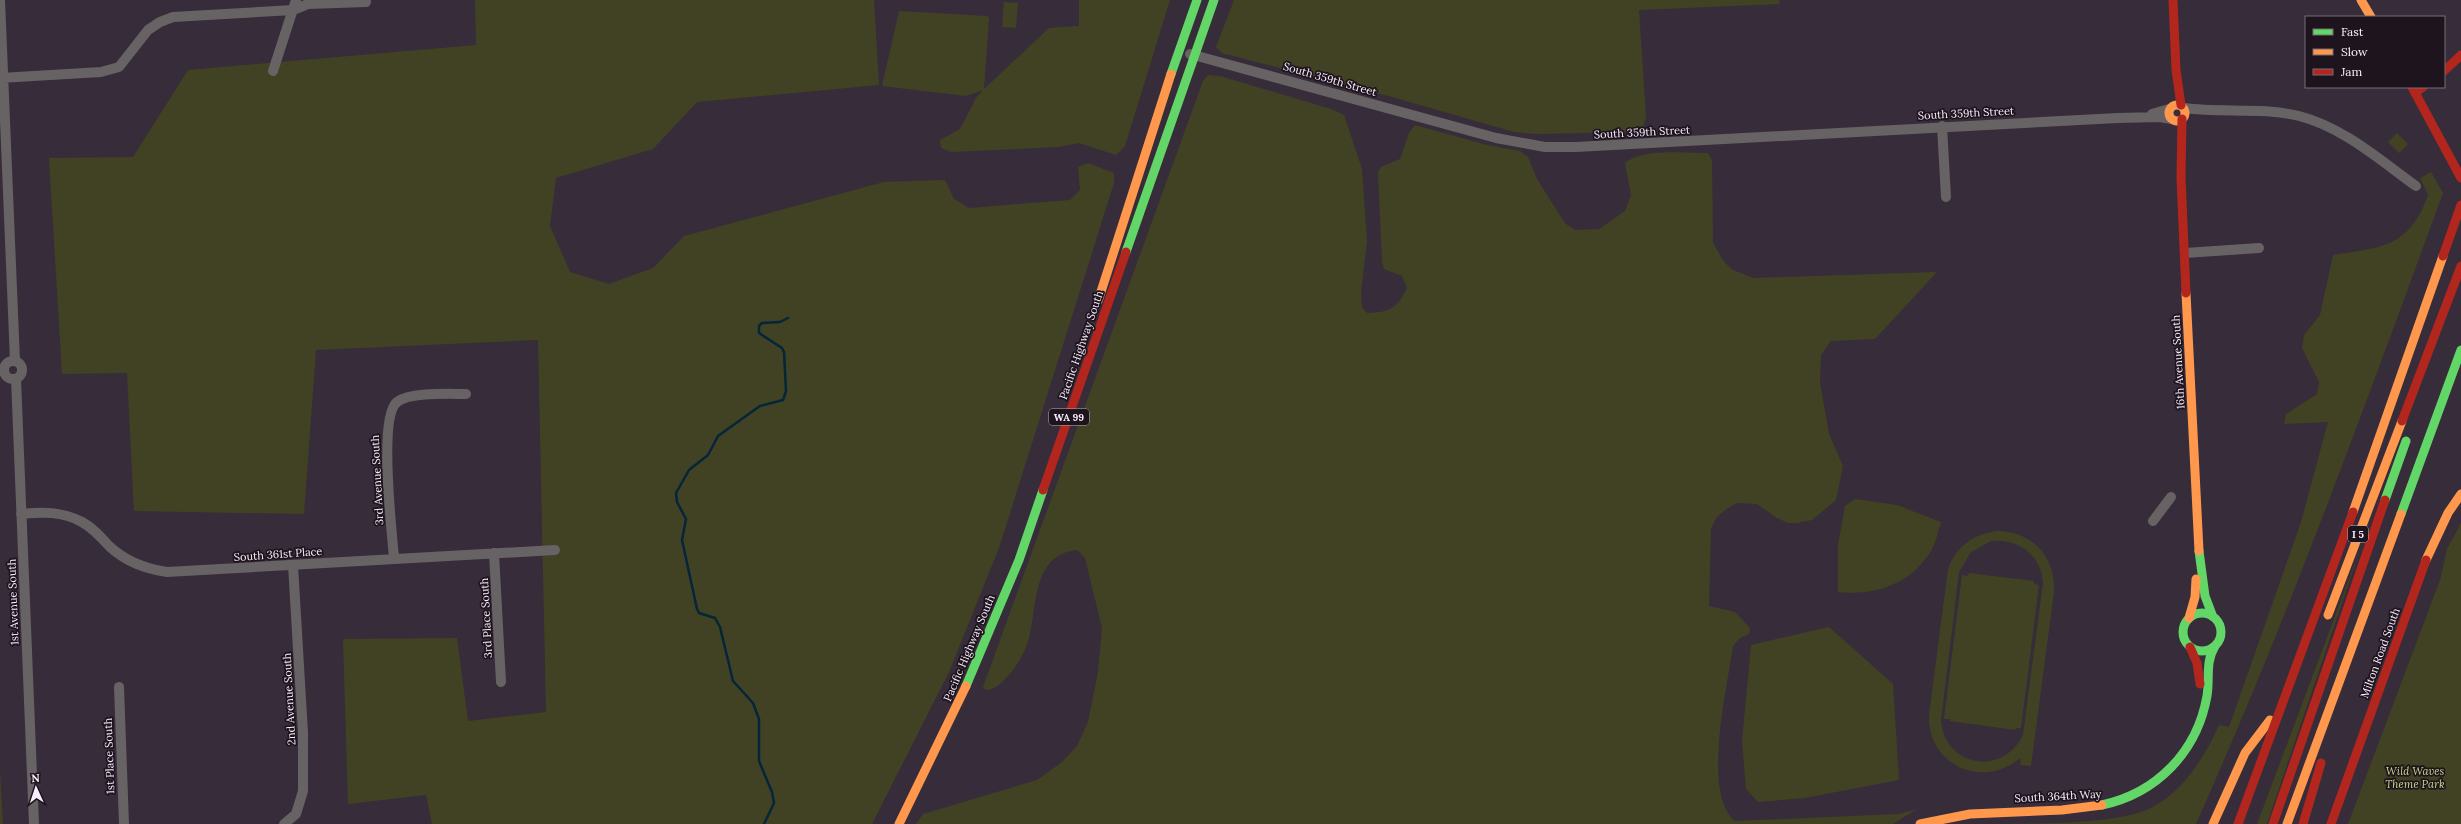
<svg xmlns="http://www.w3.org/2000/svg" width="2461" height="824" viewBox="0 0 2461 824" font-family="Lora,serif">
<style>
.green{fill:#414223;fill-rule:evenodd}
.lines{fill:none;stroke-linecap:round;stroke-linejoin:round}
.stream{stroke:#052539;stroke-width:2.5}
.street{stroke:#676264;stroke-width:10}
.fast{stroke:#63d668;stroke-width:9}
.slow{stroke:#ff974d;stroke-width:9}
.jam{stroke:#b3261e;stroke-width:9}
.labels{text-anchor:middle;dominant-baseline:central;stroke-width:3.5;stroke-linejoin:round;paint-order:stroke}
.shield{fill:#1d141e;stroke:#b8adba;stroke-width:1}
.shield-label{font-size:10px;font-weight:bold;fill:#fbeefd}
.street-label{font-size:11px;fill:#fbeefd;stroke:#1d141e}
.park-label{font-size:11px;font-style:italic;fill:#cbd487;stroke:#1d141e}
</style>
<rect width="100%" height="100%" fill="#372c39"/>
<path class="green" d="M475 0H874L879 85 697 102 653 149 556 178 550 226 570 272 609 284 653 268 684 236 884 182 945 180 954 199 969 208 1070 200 1080 190 1078 167 1088 163 1114 173V183L999 548 949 672 872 824H432L426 795 348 804 343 639 457 638 468 721 546 712 538 340 316 350 304 514 134 511 127 373 62 374 49 158 133 157 188 70 476 45Z
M1079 0H1170L1125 146 1116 155 1079 143 1059 147 952 152 941 148 940 140 960 129 976 98 983 90 966 96 882 86 899 11 987 16 989 18 984 89 1049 28 1079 26Z
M1234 0H1779L1780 4 1639 10 1646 116 1642 132 1536 134 1514 132 1392 97 1222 53 1216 47Z
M1004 2 1018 3 1016 28 1002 27Z
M1208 75 1220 76 1331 109 1344 115 1362 169 1367 240 1361 293 1362 307 1367 313C1390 312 1397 309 1407 288L1402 276 1384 269 1382 262 1378 172 1381 167 1400 159 1409 133 1415 125 1487 145 1520 151 1528 157 1537 179 1561 217 1566 224 1576 230 1599 229 1625 211 1631 195 1625 163C1642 148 1685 153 1708 153L1712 160 1713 242 1722 259 1731 269 1753 278 1937 272 1875 339 1831 341 1821 355 1820 382 1829 434 1843 466 1836 500 1812 520 1797 523H1788L1777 518 1757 504 1737 503 1725 510 1716 518 1711 529 1709 606 1735 612 1750 628 1749 634 1740 638 1733 646C1728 684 1701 794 1735 821L1899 814 1917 809 1893 824H916L923 814 1037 780 1062 762 1077 746 1088 722 1098 672 1102 628 1085 558 1077 550C1031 555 1038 606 1029 638 1025 653 1016 668 1006 678 999 685 996 689 986 690L983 687 1203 81Z
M2397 133 2408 144 2399 153 2388 142Z
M2431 172 2443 193C2365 406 2288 618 2196 824H2007C2048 823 2106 824 2144 811 2180 797 2204 759 2219 725L2229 727 2301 522 2328 422 2284 424 2286 414 2317 394 2319 382 2302 348 2304 335 2320 315 2333 255C2382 247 2409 248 2428 195L2420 178Z
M1855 499 1897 505 1941 522C1938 531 1936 543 1931 551 1911 584 1875 596 1838 592V545L1845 506Z
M2461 523V824H2348L2440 580 2447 549Z
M1997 531C2032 531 2056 557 2054 592L2031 766 2021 765 2020 758C1983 790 1927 765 1929 715L1948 569C1956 547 1973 534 1997 531ZM1991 541C2019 538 2041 555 2043 583L2023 735C2003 777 1944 767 1941 720L1959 572 1971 552Z
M2361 547 2267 824H2257Z
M1969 573 2034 581V584L2039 585 2021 728H2016L2015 730 1950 721V719H1944L1962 575 1968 576Z
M1829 627 1893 684 1899 780 1805 798 1758 802 1746 789 1742 741 1751 645Z
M0 771 3 824H0Z"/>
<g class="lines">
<path class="stream" d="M764 824 774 803 772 792 759 761V719L753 703 733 681 720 627 715 618 699 613 697 609 682 540 686 519 677 502 676 493 689 470 708 455 718 436 760 406 783 400 786 391 784 352 782 348 759 333V326L762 323 780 322 788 318"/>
<path class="street" d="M0 0 15 361
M1190 54 1496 138 1545 147H1576L2118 118 2159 117 2172 119
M273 71 296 0
M0 78 101 72 119 67 148 30 160 22 173 17 293 10 308 4 366 2
M2184 108C2222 113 2262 107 2299 116 2343 127 2381 161 2416 186
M2152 114 2169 109
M1942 126 1946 197
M2185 253 2259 248
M4 370a9 9 0 1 1 18 0a9 9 0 1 1-18 0Z
M16 379 34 824
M21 514C42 512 62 511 82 522 93 528 101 537 109 546 125 561 146 569 167 572L555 550
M2153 521 2171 497
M494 553 501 682
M394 558C392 531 378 417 397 402 410 392 449 394 466 394
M119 687 124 824
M284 824 296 814 303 791V733L293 565"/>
<path class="fast" d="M1171 74 1197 0
M1126 252 1214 0
M2385 500 2406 441
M2401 514 2461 350
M2199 551 2205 596 2213 617
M2183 632a19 19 0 1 1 38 0a19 19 0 1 1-38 0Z
M966 686 1019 560 1043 490
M2102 805C2157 793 2197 752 2207 696 2210 678 2205 662 2215 646"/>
<path class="slow" d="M2361 0 2371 17
M2169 113a8 8 0 1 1 16 0a8 8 0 1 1-16 0Z
M2186 293 2199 551
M1098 301 1171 74
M2353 512 2443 256
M2426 560 2448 513 2461 494
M2328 615 2402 421
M2189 618 2195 597 2196 579
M899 824 966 686
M1920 824 1970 814 2062 810 2102 805
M2213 824 2245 753 2270 720
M2287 824 2401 514"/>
<path class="jam" d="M2173 0 2176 70 2181 105
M2444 71 2461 55
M2412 87 2461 178
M2415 93 2423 87
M2182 119 2181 178 2186 293
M2443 256 2461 205
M2402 421 2461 266
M1043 490 1126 252
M2190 647 2197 663 2200 684
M2238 824 2353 512
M2273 824 2385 500
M2303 824 2321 763
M2331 824 2426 560"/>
</g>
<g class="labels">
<g class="shield">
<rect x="1049" y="409" width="40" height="16" rx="3"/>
<rect x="2348" y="526" width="20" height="16" rx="3"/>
</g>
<g class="shield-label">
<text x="1069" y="417">WA 99</text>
<text x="2358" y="534">I 5</text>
</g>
<g class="street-label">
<text transform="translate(1330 79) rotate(16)">South 359th Street</text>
<text transform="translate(1966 113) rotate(-3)">South 359th Street</text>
<text transform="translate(1642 132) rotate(-3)">South 359th Street</text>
<text transform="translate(1081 345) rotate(-71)">Pacific Highway South</text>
<text transform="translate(2178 362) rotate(-93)">16th Avenue South</text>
<text transform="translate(377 480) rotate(-93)">3rd Avenue South</text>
<text transform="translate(278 554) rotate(-4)">South 361st Place</text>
<text transform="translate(13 602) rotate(-92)">1st Avenue South</text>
<text transform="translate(486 618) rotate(-93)">3rd Place South</text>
<text transform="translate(969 648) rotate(-67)">Pacific Highway South</text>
<text transform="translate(2380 653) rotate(-70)">Milton Road South</text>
<text transform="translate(289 699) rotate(-93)">2nd Avenue South</text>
<text transform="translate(109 756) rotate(-92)">1st Place South</text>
<text transform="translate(2058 796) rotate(-3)">South 364th Way</text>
</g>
<g class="park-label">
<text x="2415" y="771">Wild Waves<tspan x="2415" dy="13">Theme Park</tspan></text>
</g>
</g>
<rect x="2305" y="16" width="140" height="72" fill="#1d141e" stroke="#766b77"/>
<rect x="2313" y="29" width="20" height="6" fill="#63d668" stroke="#766b77"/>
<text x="2341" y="36" font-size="12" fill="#fbeefd">Fast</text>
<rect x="2313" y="49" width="20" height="6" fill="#ff974d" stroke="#766b77"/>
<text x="2341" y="56" font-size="12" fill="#fbeefd">Slow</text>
<rect x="2313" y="69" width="20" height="6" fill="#b3261e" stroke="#766b77"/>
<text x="2341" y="76" font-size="12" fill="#fbeefd">Jam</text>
<g transform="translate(36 788) rotate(357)" stroke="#1d141e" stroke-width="3" paint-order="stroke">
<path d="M0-3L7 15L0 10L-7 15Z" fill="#fbeefd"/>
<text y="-6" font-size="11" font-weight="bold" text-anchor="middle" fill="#fbeefd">N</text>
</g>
</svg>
